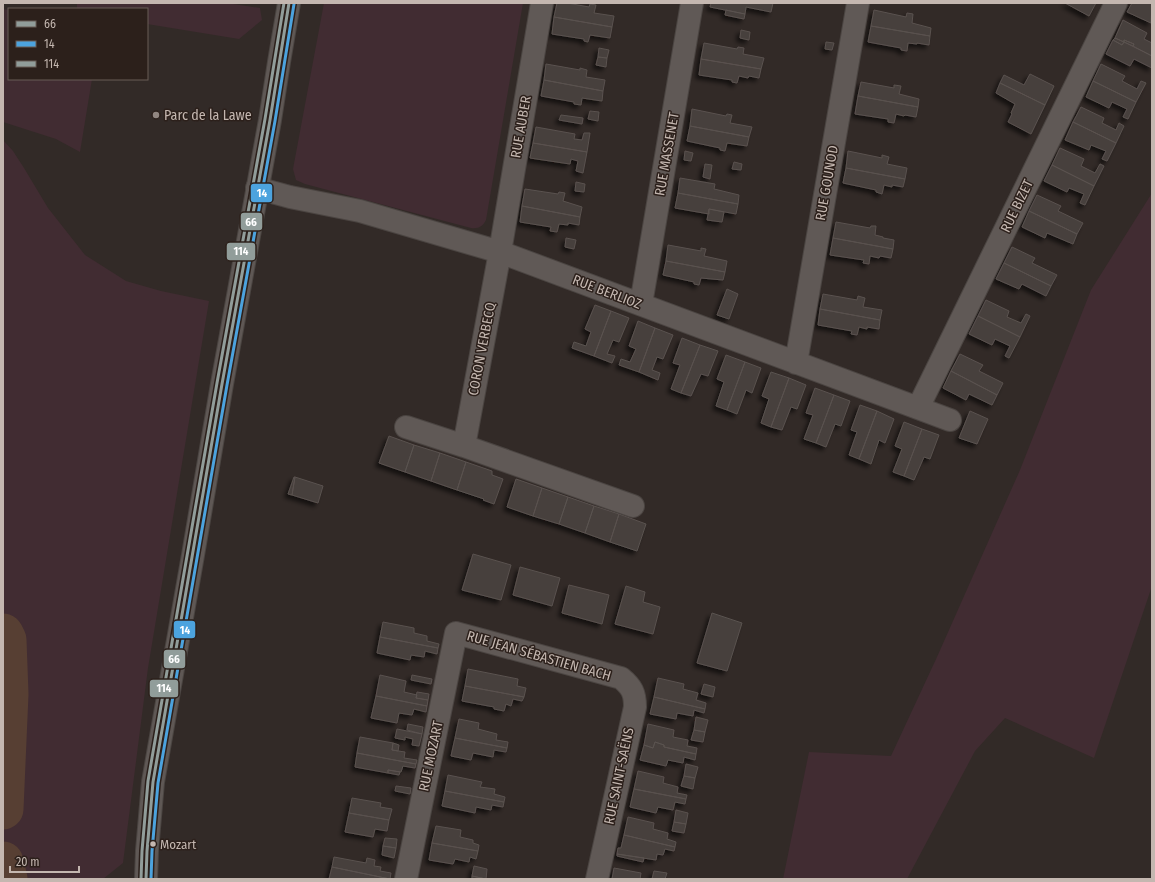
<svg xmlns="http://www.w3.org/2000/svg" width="1155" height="882" viewBox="0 0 1155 882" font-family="'Fira Sans Condensed',sans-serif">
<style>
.green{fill:#412c32}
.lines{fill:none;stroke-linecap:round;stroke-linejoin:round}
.river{stroke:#573f33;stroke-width:41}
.building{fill:#463f3c;stroke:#5a524f;filter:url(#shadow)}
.minor-casing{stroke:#4b4542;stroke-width:24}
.secondary-casing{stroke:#4b4542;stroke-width:24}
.minor{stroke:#605956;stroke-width:22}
.secondary{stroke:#5f5855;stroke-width:22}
.bus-1-casing{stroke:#2c201b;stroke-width:6}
.bus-2-casing{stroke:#2c201b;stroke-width:6}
.bus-3-casing{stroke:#2c201b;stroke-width:6}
.bus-1{stroke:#919d9a;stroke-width:3}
.bus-2{stroke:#4ca3de;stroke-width:3}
.bus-3{stroke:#919d9a;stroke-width:3}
.poi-dot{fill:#918680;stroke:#2c201b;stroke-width:1.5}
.bus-dot{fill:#c4b7b0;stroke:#2c201b;stroke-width:1.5}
.labels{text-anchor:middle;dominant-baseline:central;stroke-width:3;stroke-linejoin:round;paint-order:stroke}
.bus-label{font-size:13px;fill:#c4b7b0;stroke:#2c201b;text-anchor:start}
.poi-label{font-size:14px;fill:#c4b7b0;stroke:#2c201b;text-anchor:start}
.street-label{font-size:14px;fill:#c4b7b0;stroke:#2c201b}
.line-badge{stroke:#2c201b;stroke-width:1.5}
.badge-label{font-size:11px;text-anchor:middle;font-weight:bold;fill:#fff}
</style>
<defs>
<filter id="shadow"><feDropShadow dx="-3.5" dy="3.5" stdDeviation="2" flood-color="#0009"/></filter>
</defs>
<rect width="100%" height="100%" fill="#322a27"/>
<path class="green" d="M77 3H227L260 8 262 20 239 39 147 24V9H77Z
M324 3H523L486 220C483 226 479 229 471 228L305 184 296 180 293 169Z
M3 9 9 10V79H92L80 152 56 139 3 122Z
M3 140 13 151 24 168 48 208 85 255 126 281 161 291 209 301 148 668 123 863 103 879H3Z
M1152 193V586L1094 758 1005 718 975 751 907 879H783L809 752 891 756 937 657 1020 470 1091 290Z"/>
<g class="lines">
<path class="river" d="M3 634 6 640 8 694 3 809
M3 862 7 879"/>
</g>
<path class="building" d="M557 3H567L589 7 590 4 596 5 594 13 614 16 612 27 554 17Z
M711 3H773L771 12 746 7 745 14 710 7Z
M1065 3H1096L1089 16Z
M1132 3H1152L1151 23 1127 12Z
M726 10 745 14 744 19 725 15Z
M874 10 906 17 907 13 913 14 912 23 931 28 930 36 871 26Z
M554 17 612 27 610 38 590 35 588 42 584 41V39L552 34Z
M1123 20 1147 33 1144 39 1152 43V56L1133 46 1134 44 1124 40V42L1115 38Z
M871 26 930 36 929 45 917 43V44L908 43 907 51 901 50V48L868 42Z
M741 30 750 32 749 40 740 38Z
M1115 38 1124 42 1122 45 1113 40Z
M1113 40 1122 45 1124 42 1152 56V68L1134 59 1130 66 1106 54Z
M1124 40 1134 44 1133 46 1124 42Z
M826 42 834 43 832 50 825 49Z
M704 43 737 49 738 47 744 48 743 54 764 58 761 69 701 59Z
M599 48 609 50 607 58 598 57Z
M598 57 607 58 606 67 596 65Z
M701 59 761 69 759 78 749 76 748 78 739 76 737 83 732 82V80L699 75Z
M546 64 580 70V68L587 70 586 77 605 80 603 91 544 80Z
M1101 64 1125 76 1122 81 1137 89 1141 81 1146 83 1136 102 1093 81Z
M1030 74 1054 86 1045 105 1000 83 1004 75 1024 85Z
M544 80 603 91 602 101 582 98 581 105 574 104V102L541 96Z
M1093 81 1136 102 1128 119 1123 117 1127 109 1112 102 1109 108 1086 97Z
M861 82 894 88V85L901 86 899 94 919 99 918 107 858 96Z
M1000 83 1045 105 1031 134 1008 122 1012 114 1011 113 1015 104 996 93Z
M858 96 918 107 916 117 905 115 904 116 896 114 894 123 888 122V119L855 114Z
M1081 107 1104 118 1102 123 1116 130 1119 123 1124 126 1116 143 1073 122Z
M692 109 726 116 727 114 732 115 730 123 752 127 749 137 690 126Z
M590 111 599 112 598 121 588 119Z
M561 115 583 118 582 124 559 120Z
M1073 122 1116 143 1107 161 1102 159 1106 151 1091 145 1089 150 1065 140Z
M690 126 749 137 747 146 727 143 725 151 720 150V148L687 141Z
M536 127 575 134 574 139 582 140 584 133H590L587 152 533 143Z
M533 143 587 152 583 173 576 171 578 161 571 159 570 164 530 158Z
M1060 148 1084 159 1081 166 1095 173 1100 164 1104 166 1094 186 1052 165Z
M685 151 693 153 691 161 684 160Z
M848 151 882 158V155L889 157 887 164 907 168 905 179 846 168Z
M734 162 742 164 741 170 732 169Z
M705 164 712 165 710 179 703 177Z
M1052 165 1094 186 1085 205 1080 203 1084 194 1069 188 1067 192 1044 181Z
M846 168 905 179 903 187 892 185V187L884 185 882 194 876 192V190L843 183Z
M680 178 715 184 714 189 739 195 738 204 678 193Z
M576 182 585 184 584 192 575 191Z
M525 189 558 194 559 192 565 193 563 201 582 207 580 217 522 206Z
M678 193 738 204 736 214 709 209V214L675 208Z
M1037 195 1061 206 1058 211 1083 223 1077 234 1029 211Z
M522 206 580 217 579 225 568 223V225L559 224 557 232 550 231 551 227 520 222Z
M709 209 724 212 722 222 707 220Z
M1029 211 1077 234 1073 244 1047 233 1045 238 1022 227Z
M836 222 870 228 871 226H876L875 235 883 237V238L894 240 893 249 833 238Z
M566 238 576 240 574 249 565 247Z
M833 238 893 249 891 258 880 256 879 258 870 256 869 264 863 263 864 260 830 255Z
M668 245 701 251V248L706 249 704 256 727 261 725 272 666 261Z
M1012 247 1035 258 1032 263 1057 275 1051 286 1004 263Z
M666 261 725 272 723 280 701 278 699 285 694 284V282L663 275Z
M1004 263 1051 286 1046 296 1022 284 1019 289 996 279Z
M727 289 738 294 729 319 717 315Z
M823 294 857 300 858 296 865 298 863 307 882 310 880 320 820 309Z
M986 300 1009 311 1007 317 1021 323 1026 314 1030 316 1020 337 978 316Z
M595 305 611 311 594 356 572 348 574 342 586 346 591 332 585 329Z
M820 309 880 320 879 329 867 327V329L859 327 857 335 851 334 852 331 818 325Z
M611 311 629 318 619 342 613 340 607 354 615 356 612 363 594 356Z
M978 316 1020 337 1009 358 1005 356 1010 346 995 339 992 345 969 334Z
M638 321 655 328 639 372 619 365 621 359 630 362 636 349 629 346Z
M655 328 673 335 663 359 657 357 652 370 660 373 658 380 639 372Z
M682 338 700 345 681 393 671 389 680 365 673 363Z
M700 345 718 351 708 376 701 374 691 396 681 393Z
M960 354 983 365 979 371 1003 383 997 395 951 371Z
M726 355 745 362 727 410 716 406 724 382 717 379Z
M745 362 761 368 752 393 746 390 737 414 727 410Z
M951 371 997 395 992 405 969 394 966 400 943 388Z
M771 372 789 378 771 427 761 423 769 399 762 396Z
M789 378 806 385 797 409 791 407 782 430 771 427Z
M815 388 834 395 816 443 804 439 813 415 806 413Z
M834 395 850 401 841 426 835 424 826 447 816 443Z
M860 405 877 411 859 459 849 455 857 432 851 430Z
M877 411 894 419 885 443 879 440 871 464 859 459Z
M970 411 988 419 977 444 959 438Z
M904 422 922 429 904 476 893 472 902 449 895 446Z
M922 429 939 435 930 459 924 457 914 480 904 476Z
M389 436 414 445 405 472 379 463Z
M414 445 440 453 431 481 405 472Z
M440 453 466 462 457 490 431 481Z
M466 462 492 471V475L503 479 494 504 483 500 484 499 457 490Z
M294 477H295L292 495 288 494Z
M295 477 323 486 318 503 292 495Z
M516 479 542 488 533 516 507 507Z
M542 488 568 497 559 524 533 516Z
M568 497 594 506 585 533 559 524Z
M594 506 619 514 610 542 585 533Z
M619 514 646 524 637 551 610 542Z
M473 554 511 565 501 600 462 590Z
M520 567 560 578 552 606 513 595Z
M569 585 609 595 602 624 562 613Z
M626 586 645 592 643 602 660 607 653 634 615 624Z
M712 613 742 623 727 671 697 663Z
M383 622 414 628V633L427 636V641L439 644 438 648 380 637Z
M380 637 438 648 437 654 425 651 424 657 411 655 410 660 377 653Z
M468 669 518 679 517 686 526 688 524 697 465 686Z
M380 675 406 681 404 692 417 695 416 698 428 700 427 706 376 696Z
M412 675 432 679 431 684 411 680Z
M658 678 684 684 683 689 698 693 696 700 706 703 705 709 654 697Z
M704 684 715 687 713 697 701 694Z
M465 686 524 697 522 701 513 699 511 706 506 704 504 711 494 709V707L462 701Z
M417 692 429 694 428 700 416 698Z
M376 696 427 706 426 712 414 709 412 715 399 713 397 723 371 718Z
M654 697 705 709 704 713 694 710 693 716 677 713 676 719 650 714Z
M696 717 708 720 705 732 694 730Z
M459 719 479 723 478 729 497 734 496 740 508 742 507 748 455 738Z
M408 724 423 727 422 734 407 730Z
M648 724 674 730 673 737 688 740 687 746 697 748 696 754 664 747V745L655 742 653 748 644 745Z
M397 729 422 734 419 746 412 745 413 739 405 737V740L395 738Z
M694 730 705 732 703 742 691 740Z
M360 737 393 743 392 750 405 752 404 758 417 760 416 764 357 753Z
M455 738 507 748 506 752 494 750 493 757 473 753 471 760 451 756Z
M655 742 664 745V747L696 754 695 760 684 757 683 763 668 760 666 766 640 760 644 745 653 748Z
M393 743 399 745 398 751 392 750Z
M357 753 416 764 415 768 403 766 401 772 388 770V773L355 767Z
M686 764 698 767 695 778 684 776Z
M388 770 400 772 399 775 388 773Z
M638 771 664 777 663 783 678 787 677 793 687 795 686 799 634 789Z
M448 775 482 782 480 787 495 789 494 794 505 797 504 802 445 791Z
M684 776 695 778 693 789 681 786Z
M396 786 411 788 410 794 395 791Z
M634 789 686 799 685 804 675 802 673 810 658 807 656 813 630 807Z
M445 791 504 802 503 807 492 805 491 810 476 807 475 813 442 806Z
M352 798 381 803 380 807 392 809 389 820 349 813Z
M676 810 688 813 686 824 674 822Z
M349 813 389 820 387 831 375 829 373 837 345 832Z
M628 817 654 823 653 829 668 833 667 839 676 842 675 847 624 835Z
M674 822 686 824 684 833 672 831Z
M436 826 461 830 460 837 473 840V843L479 845 478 851 432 843Z
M624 835 675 847 674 851 665 849 663 855 657 854 656 860 617 854 618 848H621Z
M385 838 397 839 396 848 383 846Z
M432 843 478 851 476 859 470 857 469 862 455 859 453 864 429 860Z
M383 846 396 848 394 858 382 855Z
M617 854 644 858 643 862 617 856Z
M334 857 366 863 367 858 375 860 374 866 381 867 380 871 391 873 390 879 332 867Z
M474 866 487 869 486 879 472 876Z
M332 867 390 879H329Z
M614 868 641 873 640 879H612Z
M654 871 667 873 665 879H652Z
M472 876 486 879H472Z"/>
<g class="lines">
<defs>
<path id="minor" d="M257 188 290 197 360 211 500 252 950 420
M641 304 692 3
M796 363 858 3
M918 408 1116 3
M406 427 464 446 633 506
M464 446 500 252 542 3
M406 879 456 633 621 678C632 687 635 693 635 707L597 879"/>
<path id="secondary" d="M146 879 147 851 153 782 193 555 222 384 270 120 279 62 289 3"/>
</defs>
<use href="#minor" class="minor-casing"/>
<use href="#secondary" class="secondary-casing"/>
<use href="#minor" class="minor"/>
<use href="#secondary" class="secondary"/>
<defs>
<path id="bus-1" d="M146 879 147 851 153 782 222 384 270 120 289 3"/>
<path id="bus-2" d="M151 879 152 851 158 783 227 385 275 121 294 4"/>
<path id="bus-3" d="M141 879 142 851 148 781 217 383 265 119 284 3"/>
</defs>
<use href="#bus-1" class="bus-1-casing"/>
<use href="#bus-2" class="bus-2-casing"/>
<use href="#bus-3" class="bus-3-casing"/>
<use href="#bus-1" class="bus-1"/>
<use href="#bus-2" class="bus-2"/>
<use href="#bus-3" class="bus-3"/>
</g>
<circle class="poi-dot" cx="156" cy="115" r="4"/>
<circle class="bus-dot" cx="153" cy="844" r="3.5"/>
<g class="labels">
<g class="bus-label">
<text x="160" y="844">Mozart</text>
</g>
<g class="poi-label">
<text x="164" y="115">Parc de la Lawe</text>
</g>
<g class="street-label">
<text transform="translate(521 127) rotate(-80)">RUE AUBER</text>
<text transform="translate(667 154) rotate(-80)">RUE MASSENET</text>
<text transform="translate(827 183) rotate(-80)">RUE GOUNOD</text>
<text transform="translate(1017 206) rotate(-64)">RUE BIZET</text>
<text transform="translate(607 292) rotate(21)">RUE BERLIOZ</text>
<text transform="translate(482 349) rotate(-79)">CORON VERBECQ</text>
<text transform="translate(539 656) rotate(16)">RUE JEAN SÉBASTIEN BACH</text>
<text transform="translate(431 756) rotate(-78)">RUE MOZART</text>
<text transform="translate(619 776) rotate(-78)">RUE SAINT-SAËNS</text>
</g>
</g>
<g class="line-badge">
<rect x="250" y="183" width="23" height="20" rx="4" fill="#4ca3de"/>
<rect x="240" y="212" width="23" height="19" rx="4" fill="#919d9a"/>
<rect x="226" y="242" width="30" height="19" rx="4" fill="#919d9a"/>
<rect x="173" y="620" width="23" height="19" rx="4" fill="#4ca3de"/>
<rect x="163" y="649" width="23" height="20" rx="4" fill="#919d9a"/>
<rect x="149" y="679" width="30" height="19" rx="4" fill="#919d9a"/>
</g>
<g class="badge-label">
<text x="262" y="197">14</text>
<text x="251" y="226">66</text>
<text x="241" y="255">114</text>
<text x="185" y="634">14</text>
<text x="174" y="663">66</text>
<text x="164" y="692">114</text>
</g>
<rect width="1155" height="882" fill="none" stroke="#c4b7b0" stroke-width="8"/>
<rect x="8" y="8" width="140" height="72" fill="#2c201b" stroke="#695c57"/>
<rect x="16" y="21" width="20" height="6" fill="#919d9a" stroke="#695c57"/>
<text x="44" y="28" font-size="12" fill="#c4b7b0">66</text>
<rect x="16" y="41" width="20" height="6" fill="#4ca3de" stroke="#695c57"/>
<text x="44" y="48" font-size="12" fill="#c4b7b0">14</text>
<rect x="16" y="61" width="20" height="6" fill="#919d9a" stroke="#695c57"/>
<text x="44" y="68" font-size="12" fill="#c4b7b0">114</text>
<path d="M10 866v6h69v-6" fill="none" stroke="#c4b7b0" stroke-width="2"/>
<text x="16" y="866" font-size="12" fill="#c4b7b0" stroke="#2c201b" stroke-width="3" paint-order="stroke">20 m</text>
</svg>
